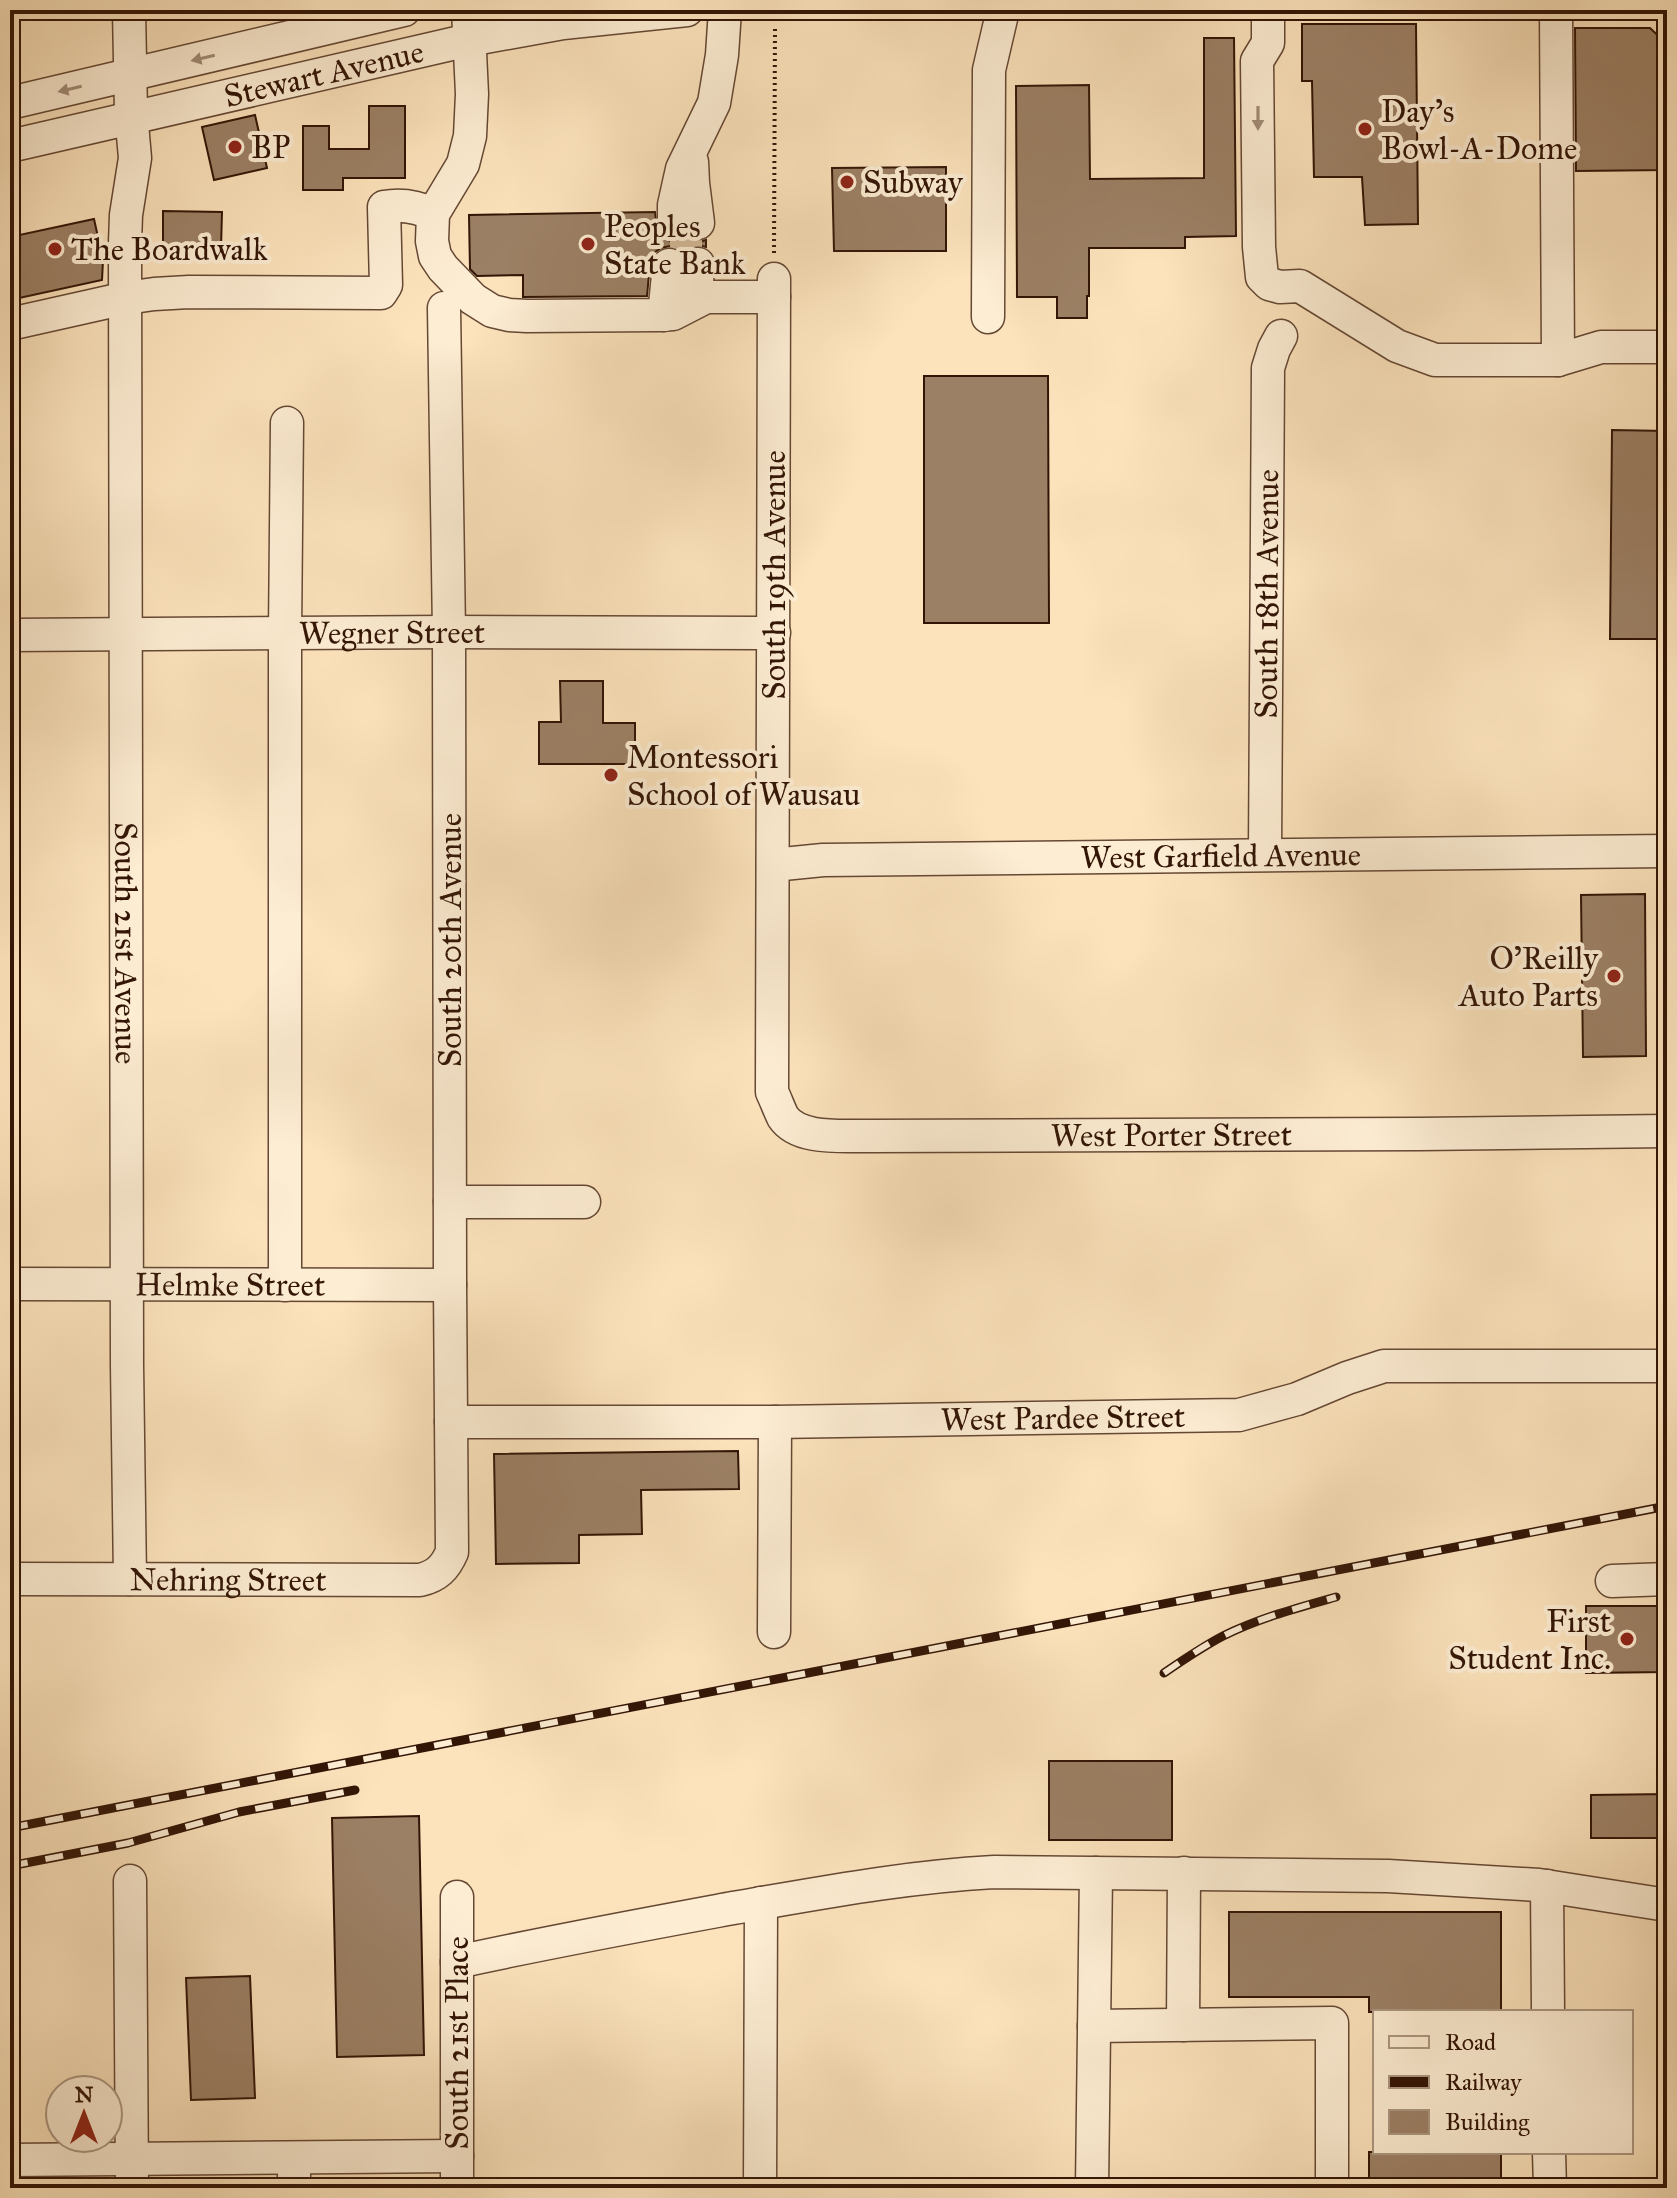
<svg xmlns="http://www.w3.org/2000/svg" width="1677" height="2198" viewBox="0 0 1677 2198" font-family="'IM FELL Great Primer',serif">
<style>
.building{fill:#9c8065;stroke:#331506;stroke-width:2}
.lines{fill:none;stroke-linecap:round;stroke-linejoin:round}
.minor-tunnel{stroke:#d4ba98;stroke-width:32;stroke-dasharray:32 16;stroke-linecap:butt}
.minor-casing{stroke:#654834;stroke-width:35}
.path{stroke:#331506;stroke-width:4;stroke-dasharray:2 4;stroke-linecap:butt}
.minor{stroke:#fdedd3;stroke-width:32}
.rail-casing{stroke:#331506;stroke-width:9}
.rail{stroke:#fdedd3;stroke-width:6;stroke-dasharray:18;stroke-linecap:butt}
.oneway{fill:#a28c77}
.poi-dot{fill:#8f2418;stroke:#fdedd3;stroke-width:3}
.labels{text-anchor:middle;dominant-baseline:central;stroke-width:8;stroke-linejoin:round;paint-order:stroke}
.street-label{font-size:32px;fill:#331506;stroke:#fdedd3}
.poi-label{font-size:32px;fill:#331506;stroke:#fdedd3;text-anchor:start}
</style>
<rect width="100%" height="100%" fill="#fce3bc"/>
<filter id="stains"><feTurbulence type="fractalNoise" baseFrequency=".0025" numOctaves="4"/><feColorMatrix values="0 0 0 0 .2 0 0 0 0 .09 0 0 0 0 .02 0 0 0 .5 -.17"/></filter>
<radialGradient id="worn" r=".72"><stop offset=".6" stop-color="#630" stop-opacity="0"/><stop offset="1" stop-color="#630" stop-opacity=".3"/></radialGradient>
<path class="building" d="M1302 24H1416L1418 224 1365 225 1362 177H1314L1312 81H1302Z
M1575 28H1650L1665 42 1667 170 1576 171Z
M1204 38H1234L1236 236 1185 237V248H1089V296H1087V318H1057V297H1017L1016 86 1089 85 1090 179 1204 178Z
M369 106H405V178H343V190H303V126H329V149H369Z
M255 115 267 168 214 180 202 127Z
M946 167V251H834L832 168Z
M163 211 222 212 221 248H163Z
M655 212 657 232 664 239 673 242 686 237 691 241 700 242 706 240V247L698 245 690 247 683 253 679 249 670 246 661 248 654 253 650 263 647 296 523 297V275L477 276 470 269 469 215Z
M94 219 103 260 102 280 10 300V237Z
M924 376H1048L1049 623H924Z
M1612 430 1667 431V639H1610Z
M560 681H603V723H635V764H539V722H561Z
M1645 894 1646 1056 1583 1057 1581 895Z
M738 1451 739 1489 641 1490 642 1534 579 1535V1563L496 1564 494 1454Z
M1586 1606H1667V1672L1586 1673Z
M1049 1761H1172V1840H1049Z
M1667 1794V1838H1591V1795Z
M419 1816 424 2055 337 2057 332 1818Z
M1229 1912H1501V2012H1369V1997H1229Z
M250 1976 255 2098 191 2100 186 1978Z
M1369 2152H1501V2188H1369Z"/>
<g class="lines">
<path class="minor-tunnel" d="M686 264V223"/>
<defs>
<g id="minor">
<path id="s1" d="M129 10 131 113 135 158 126 215 125 243 127 1365 130 1579"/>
<path d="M468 10 472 94 470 136 463 164 433 214 432 241 435 256 443 268 473 299 492 311 509 315 527 316 658 315 673 314 706 297H774"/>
<path d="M1268 10V43L1257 61 1259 247 1262 277 1269 284 1280 287 1300 286 1397 346 1435 360H1558L1601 347H1667"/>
<path d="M1556 10 1558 360"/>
<path d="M10 103 404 10"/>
<path id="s2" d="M10 146 469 40 563 23 687 10"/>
<path d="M692 162 693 183 698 223"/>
<path d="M674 223V205L682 169 714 103 722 55 725 10"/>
<path id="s3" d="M774 279 772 1092C776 1100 779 1109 783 1117 799 1141 845 1135 870 1136L1420 1134 1667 1131"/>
<path d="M696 301 698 264"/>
<path d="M664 315 669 265"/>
<path d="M988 317 989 70 1003 10"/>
<path d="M10 324 126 298 154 294 189 292 381 293 386 285 384 207C400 204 418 207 433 214"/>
<path id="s4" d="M10 635 449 632 774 633"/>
<path id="s5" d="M1265 854 1268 368 1274 349 1281 336"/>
<path id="s6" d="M773 865 823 860 1667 851"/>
<path d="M450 1202H584"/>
<path id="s7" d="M10 1284 450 1285"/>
<path d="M285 1285V635L287 423"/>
<path id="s8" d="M451 1422H775L1239 1415 1297 1399 1347 1378 1384 1366H1667"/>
<path id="s9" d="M10 1579 420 1580C437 1576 445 1568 452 1552L450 1285 449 632 444 308"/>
<path d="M1612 1581 1667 1579"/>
<path d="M774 1632 775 1422"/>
<path d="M130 1881 132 2188"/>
<path d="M1547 1886 1548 2012"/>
<path d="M457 1897V2188"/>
<path d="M457 1962C548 1942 641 1925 733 1908 821 1893 904 1877 994 1872L1388 1876 1539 1885 1667 1905"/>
<path d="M1183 2025 1184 1873"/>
<path d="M1094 2026 1332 2023V2188"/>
<path d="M1549 2152 1550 2188"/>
<path d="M294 2158V2188"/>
<path d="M10 2160 457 2156"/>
<path d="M760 2188 761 1903"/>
<path d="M1092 2188 1096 1873"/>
</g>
</defs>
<use href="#minor" class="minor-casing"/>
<path class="path" d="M774 253 775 28"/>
<use href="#minor" class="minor"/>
<defs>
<path id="rail" d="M1164 1673C1183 1660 1202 1647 1223 1636 1259 1618 1297 1608 1336 1597
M10 1828 1667 1506
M10 1866 128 1843 239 1812 355 1790"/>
</defs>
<use href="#rail" class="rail-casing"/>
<use href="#rail" class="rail"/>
</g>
<defs><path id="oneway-solid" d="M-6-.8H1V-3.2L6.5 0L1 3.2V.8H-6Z" transform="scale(2)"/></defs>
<g class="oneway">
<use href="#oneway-solid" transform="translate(203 58) rotate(167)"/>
<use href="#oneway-solid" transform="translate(70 89) rotate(167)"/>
<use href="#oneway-solid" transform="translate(1258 118) rotate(90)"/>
</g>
<g class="poi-dot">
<circle cx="1365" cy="129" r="8"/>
<circle cx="235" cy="147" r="8"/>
<circle cx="847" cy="182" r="8"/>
<circle cx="588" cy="244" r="8"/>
<circle cx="55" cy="249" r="8"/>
<circle cx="611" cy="775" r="8"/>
<circle cx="1614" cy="976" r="8"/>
<circle cx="1627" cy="1639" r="8"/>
</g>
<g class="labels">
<g class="street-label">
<text stroke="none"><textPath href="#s2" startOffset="322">Stewart Avenue</textPath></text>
<text transform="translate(774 575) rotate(-90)">South 19th Avenue</text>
<text stroke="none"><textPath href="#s5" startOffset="260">South 18th Avenue</textPath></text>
<text stroke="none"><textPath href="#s4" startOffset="382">Wegner Street</textPath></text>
<text stroke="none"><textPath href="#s6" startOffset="448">West Garfield Avenue</textPath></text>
<text transform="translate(450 940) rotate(-90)">South 20th Avenue</text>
<text stroke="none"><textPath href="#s1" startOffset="934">South 21st Avenue</textPath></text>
<text stroke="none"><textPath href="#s3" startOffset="1234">West Porter Street</textPath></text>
<text stroke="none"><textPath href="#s7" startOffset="220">Helmke Street</textPath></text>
<text stroke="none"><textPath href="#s8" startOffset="612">West Pardee Street</textPath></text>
<text stroke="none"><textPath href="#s9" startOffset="218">Nehring Street</textPath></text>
<text transform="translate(457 2043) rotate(-90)">South 21st Place</text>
</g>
<g class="poi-label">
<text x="1381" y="111">Day's<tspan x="1381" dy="37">Bowl-A-Dome</tspan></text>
<text x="251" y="147">BP</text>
<text x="863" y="182">Subway</text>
<text x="604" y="226">Peoples<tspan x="604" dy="37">State Bank</tspan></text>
<text x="71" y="249">The Boardwalk</text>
<text x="627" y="757">Montessori<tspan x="627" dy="37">School of Wausau</tspan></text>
<text x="1598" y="958" text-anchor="end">O'Reilly<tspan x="1598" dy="37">Auto Parts</tspan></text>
<text x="1611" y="1621" text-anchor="end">First<tspan x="1611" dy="37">Student Inc.</tspan></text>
</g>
</g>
<rect width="1677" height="2198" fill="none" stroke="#fce3bc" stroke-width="40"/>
<rect x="12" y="12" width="1653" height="2174" fill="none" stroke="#331506" stroke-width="4"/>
<rect x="20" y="20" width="1637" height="2158" fill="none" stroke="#331506" stroke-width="2"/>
<rect x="1373" y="2010" width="260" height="144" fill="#fdedd3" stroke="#ac9781" stroke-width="2"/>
<rect x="1389" y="2036" width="40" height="12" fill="#fdedd3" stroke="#ac9781" stroke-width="2"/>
<text x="1445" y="2050" font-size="24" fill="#331506">Road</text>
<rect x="1389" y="2076" width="40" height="12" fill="#331506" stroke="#ac9781" stroke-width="2"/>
<text x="1445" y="2090" font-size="24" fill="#331506">Railway</text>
<rect x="1389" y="2110" width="40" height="24" fill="#9c8065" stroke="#ac9781" stroke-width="2"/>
<text x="1445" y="2130" font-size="24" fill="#331506">Building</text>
<g transform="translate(84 2114)"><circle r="38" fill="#fdedd3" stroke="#ac9781" stroke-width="2"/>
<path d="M0-6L14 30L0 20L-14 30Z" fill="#8f2418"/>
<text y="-12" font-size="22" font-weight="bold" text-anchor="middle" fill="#331506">N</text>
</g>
<rect width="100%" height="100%" filter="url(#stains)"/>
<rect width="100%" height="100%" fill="url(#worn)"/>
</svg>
